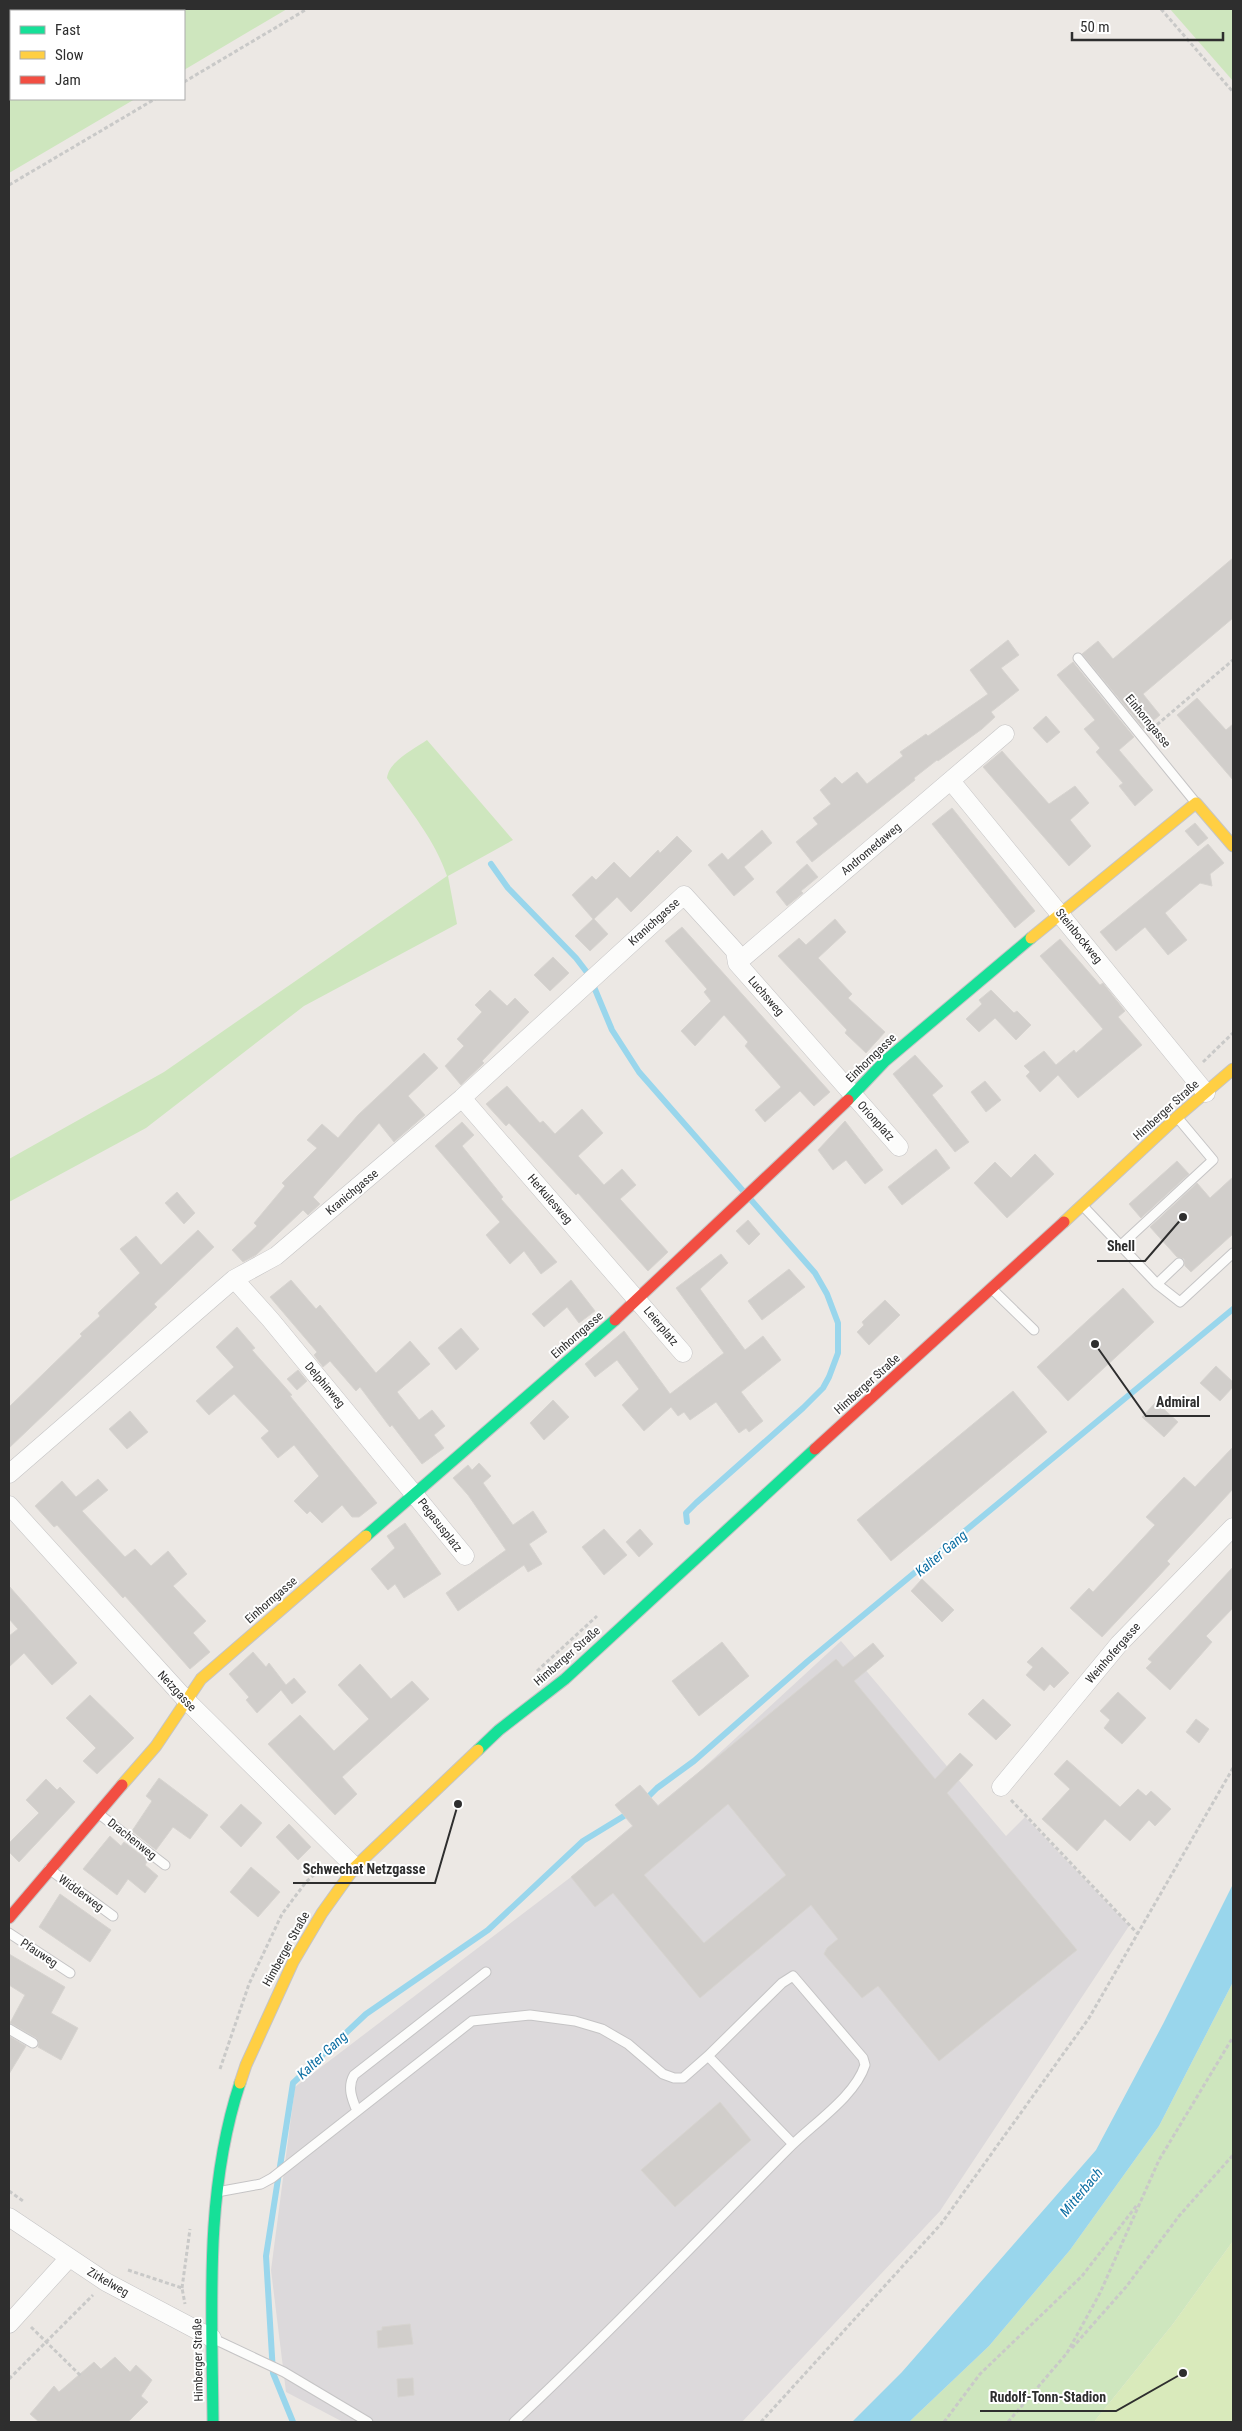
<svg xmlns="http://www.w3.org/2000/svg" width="1242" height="2431" viewBox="0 0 1242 2431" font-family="'Roboto Condensed',sans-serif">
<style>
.industrial{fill:#dcd9db}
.green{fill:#cee6be}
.pitch{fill:#d9eabb}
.water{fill:#99d6ec}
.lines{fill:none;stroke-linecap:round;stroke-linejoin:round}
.stream{stroke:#99d6ec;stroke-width:6}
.building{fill:#d1cecb;stroke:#d7d4d0;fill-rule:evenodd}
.lane-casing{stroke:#c5c4c5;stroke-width:11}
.street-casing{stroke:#c5c4c5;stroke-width:19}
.fast-casing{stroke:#c5c4c5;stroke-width:13}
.slow-casing{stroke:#c5c4c5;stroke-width:13}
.jam-casing{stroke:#c5c4c5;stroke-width:13}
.path{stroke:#c9c9c8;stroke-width:3;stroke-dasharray:4 2.5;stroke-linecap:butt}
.lane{stroke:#fcfcfb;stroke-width:9}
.street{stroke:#fcfcfb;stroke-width:18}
.fast{stroke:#16e098;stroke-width:11}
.slow{stroke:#ffcf43;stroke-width:11}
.jam{stroke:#f24e42;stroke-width:11}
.labels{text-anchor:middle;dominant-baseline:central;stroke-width:4;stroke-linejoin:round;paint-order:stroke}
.street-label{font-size:12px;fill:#2e2e2e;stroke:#fff}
.water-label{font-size:14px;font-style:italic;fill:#0d6fa3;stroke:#fff}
.leader{fill:none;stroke:#2e2e2e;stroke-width:2}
.callout-dot{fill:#2e2e2e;stroke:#fff;stroke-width:2}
.callout-label{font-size:14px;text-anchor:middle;font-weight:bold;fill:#2e2e2e;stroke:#fff;stroke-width:4;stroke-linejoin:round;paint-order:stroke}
</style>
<rect width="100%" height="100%" fill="#ece8e4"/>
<path class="industrial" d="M841 1641 1006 1836 1025 1817 1129 1926 940 2211 742 2422H343L286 2392 271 2270 295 2087 571 1877 632 1826 615 1805 640 1785 658 1805 700 1771Z"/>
<path class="green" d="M9 9H287L184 70V11H11V99H135L9 173Z
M1170 9H1233V81Z
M427 740 513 840 448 876 457 924 304 1006 146 1128 9 1202V1159L164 1072 447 876C435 840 409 809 387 778 389 761 414 749 427 740Z
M1233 1982V2241L1173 2324 1094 2422H909L989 2346 1070 2250 1159 2126Z"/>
<path class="pitch" d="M1233 2241V2422H1094L1173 2324Z"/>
<path class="water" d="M1233 1884V1982L1159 2126 1070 2250 989 2346 909 2422H852L902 2372 1096 2150 1163 2024Z"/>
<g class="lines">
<path class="stream" d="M491 864 508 888 576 958 589 975 612 1030 639 1072 815 1273 827 1294 838 1323V1353L829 1377 823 1388 803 1408 696 1503 686 1513 687 1522
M649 1796 657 1788 694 1761 808 1661 1233 1309
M293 2422 273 2373 266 2256 293 2083 366 2014 488 1930 583 1841 624 1816"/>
</g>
<path class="building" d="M1233 558V618L1143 694 1160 715 1144 729 1082 654 1098 641 1113 659Z
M1008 640 1019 655 1001 668 1019 690 991 712 995 717 982 729 938 761 937 760 914 778 915 780 812 862 796 842 818 824 813 818 831 804 820 790 835 777 842 784 857 772 867 784 903 756 900 752 926 734 928 736 988 694 970 670Z
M1073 662 1134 737 1119 750 1153 790 1135 806 1119 786 1123 783 1096 752 1100 748 1084 729 1095 720 1057 675Z
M1197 698 1226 730 1233 724V780L1177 715Z
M1046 716 1060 732 1047 743 1033 728Z
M1002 751 1049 804 1075 786 1089 803 1070 820 1091 846 1069 866 983 767Z
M952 808 1035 911 1015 928 932 824Z
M1195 823 1208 838 1198 846 1185 831Z
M762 830 772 843 744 867 754 879 734 896 708 865 722 853 728 860Z
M677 836 692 851 631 912 617 897 594 919 608 934 590 951 575 936 593 919 572 895 592 876 596 880 614 862 630 878 658 850 660 853Z
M1208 844 1224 863 1210 874 1212 886 1200 883 1165 913 1187 940 1168 955 1145 927 1116 951 1100 932Z
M807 864 818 877 801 891 803 893 787 906 776 892Z
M835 919 846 932 818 958 852 994 848 998 885 1032 866 1053 845 1033 847 1030 778 956 799 938 806 945Z
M682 927 830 1092 814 1106 800 1091 765 1122 755 1110 781 1087 745 1046 748 1042 724 1015 695 1046 681 1031 711 1001 704 992 707 989 665 941Z
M1060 939 1100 985 1103 983 1125 1011 1118 1017 1142 1045 1078 1098 1058 1075 1040 1092 1026 1076 1030 1072 1024 1066 1044 1051 1056 1065 1074 1050 1076 1053 1103 1029 1040 956Z
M553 957 569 973 550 991 534 975Z
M490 990 507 1006 515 998 529 1012 482 1061 484 1063 461 1085 445 1066 464 1046 457 1039 482 1012 475 1005Z
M991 990 1014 1013 1017 1011 1031 1025 1016 1040 995 1018 979 1032 966 1019 982 1004 979 1000Z
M424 1053 438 1068 408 1096 425 1115 394 1142 379 1123 313 1197 320 1204 308 1215 303 1210 256 1255 243 1262 232 1250 257 1226 254 1223 285 1186 282 1183 317 1148 307 1140 322 1124 338 1138 358 1115Z
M915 1055 943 1086 932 1095 969 1142 955 1152 893 1074Z
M985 1081 1001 1100 986 1112 971 1092Z
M507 1086 540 1123 543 1121 555 1134 582 1109 603 1133 578 1156 604 1185 622 1169 636 1185 620 1199 668 1252 648 1271 578 1193 576 1195 509 1123 506 1126 486 1104Z
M845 1121 883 1170 865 1184 846 1160 833 1170 818 1150Z
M462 1122 474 1135 462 1146 503 1197 501 1199 557 1262 541 1274 524 1251 510 1264 486 1235 500 1222 435 1146Z
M936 1149 950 1168 902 1205 888 1187Z
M1035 1154 1054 1174 1007 1218 974 1183 995 1162 1011 1178Z
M1177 1161 1189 1174 1141 1218 1129 1204Z
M1233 1177V1234L1191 1272 1185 1266 1184 1259 1177 1257 1150 1227 1197 1183 1210 1198Z
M177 1192 195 1213 184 1224 165 1203Z
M748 1220 760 1234 749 1245 736 1231Z
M198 1230 214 1247 154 1304 157 1307 9 1448V1407L82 1336 80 1334 100 1316 98 1313 140 1273 120 1249 136 1236 161 1265Z
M721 1254 728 1263 700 1289 745 1350 763 1336 781 1360 741 1392 763 1421 749 1432 746 1428 739 1433 716 1402 690 1420 684 1412 678 1416 671 1407 644 1431 622 1405 639 1389 617 1360 595 1377 585 1364 624 1331 670 1394 724 1353 676 1288Z
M789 1269 805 1287 762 1320 748 1301Z
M291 1280 316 1309 320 1305 376 1373 410 1341 430 1364 397 1392 419 1420 432 1410 445 1426 434 1435 444 1448 422 1464 392 1425 390 1427 360 1387 356 1391 330 1361 323 1367 314 1355 317 1352 270 1297Z
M571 1280 595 1311 579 1323 567 1307 544 1327 532 1314Z
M1123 1288 1154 1322 1068 1401 1037 1367Z
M885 1300 900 1315 869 1345 857 1332 864 1325 862 1322Z
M237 1327 255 1348 252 1350 292 1395 290 1396 377 1503 359 1517H352L342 1505 322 1523 310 1511 307 1514 294 1501 319 1476 294 1445 278 1458 261 1438 269 1431 234 1394 209 1415 196 1401 234 1367 216 1347Z
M461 1328 479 1349 456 1370 438 1348Z
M1216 1366 1233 1382V1387L1220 1401 1200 1383Z
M298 1370 307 1381 297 1390 287 1379Z
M1013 1391 1047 1432 891 1561 857 1520Z
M553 1400 569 1417 544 1440 530 1423Z
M1156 1402 1178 1422 1164 1437 1142 1417Z
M130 1411 148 1432 127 1449 109 1429Z
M1233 1447V1489L1167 1561 1170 1564 1102 1637 1070 1608 1089 1588 1093 1592 1155 1525 1146 1517 1184 1477 1195 1487Z
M479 1463 491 1476 483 1483 513 1525 533 1511 547 1532 529 1544 542 1564 528 1572 524 1565 458 1611 446 1593 506 1550 468 1495 453 1478 468 1465 472 1470Z
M98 1479 108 1490 82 1511 125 1557 135 1549 151 1566 168 1551 187 1574 173 1586 206 1621 193 1633 210 1652 190 1669 125 1596 123 1598 57 1525 54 1527 35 1506 62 1481 76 1497Z
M405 1523 441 1574 404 1598 395 1584 388 1590 371 1569 395 1548 387 1536Z
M604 1529 627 1555 604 1575 582 1547Z
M640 1529 653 1544 639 1557 626 1542Z
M1233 1567V1608L1206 1636 1212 1642 1170 1690 1146 1668 1152 1662 1148 1659Z
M922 1579 954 1610 942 1622 911 1591Z
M9 1586 77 1663 52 1685 24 1653 9 1667V1636L18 1629 9 1619Z
M722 1642 749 1676 699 1716 672 1681Z
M873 1643 884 1656 854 1681 935 1779 960 1753 973 1765 947 1793 1077 1950 939 2061 878 1986 862 1998 824 1954 827 1948 838 1939 811 1905 700 1998 613 1893 595 1907 571 1877 633 1826 615 1805 640 1785 658 1806 836 1659 843 1667ZM728 1804 786 1875 704 1943 644 1875Z
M1042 1647 1069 1673 1054 1688 1050 1684 1044 1691 1026 1675 1033 1667 1027 1662Z
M253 1652 266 1667 269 1663 286 1685 294 1678 306 1692 292 1704 281 1690 257 1713 246 1700 249 1697 229 1674Z
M360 1664 391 1699 412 1681 429 1699 342 1777 357 1794 335 1815 268 1744 300 1715 334 1751 369 1719 338 1685Z
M1118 1692 1146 1718 1122 1744 1104 1728 1110 1720 1100 1711Z
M90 1695 134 1738 97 1774 83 1761 96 1748 66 1718Z
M983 1699 1011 1725 996 1740 968 1714Z
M1196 1719 1209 1729 1199 1743 1186 1732Z
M1067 1760 1120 1807 1138 1789 1146 1796 1151 1791 1171 1809 1155 1826 1149 1820 1130 1841 1105 1819 1077 1851 1042 1819 1070 1789 1054 1774Z
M159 1778 208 1815 190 1839 173 1827 156 1850 132 1831 152 1801 146 1796Z
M46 1779 57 1790 60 1787 75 1802 19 1862 9 1852V1843L39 1813 26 1800Z
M241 1804 262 1823 241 1847 220 1827Z
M289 1824 311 1847 298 1860 276 1837Z
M110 1836 121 1846 124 1842 148 1860 145 1865 158 1876 145 1893 128 1879 117 1895 83 1869Z
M251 1867 280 1892 258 1917 230 1892Z
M60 1894 111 1930 90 1962 39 1927Z
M9 1954 65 1987 51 2013 78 2028 61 2060 38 2047 39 2043 36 2038 10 2023 25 1995 9 1985Z
M9 2036 26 2046 9 2074Z
M720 2102 751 2140 675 2207 641 2170Z
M410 2324 413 2344 378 2348 377 2331 382 2330V2327Z
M115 2357 130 2372 136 2365 152 2380 141 2396 148 2402 128 2422H39L30 2414 54 2386 59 2392 94 2362 101 2369Z
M413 2378 414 2395 398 2397 397 2379Z"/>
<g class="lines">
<defs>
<path id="lane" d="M1078 658 1196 803
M1082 1205 1157 1284 1180 1302 1233 1253
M1120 1246 1213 1160 1177 1117
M1157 1284 1179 1263
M992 1289 1034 1330
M99 1814 165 1865
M49 1869 113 1916
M9 1933 70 1973
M9 2029 33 2043
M708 2056 793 2144
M357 2111C352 2099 347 2087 354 2075L486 1972
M217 2192 261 2184 272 2178 472 2021 530 2015 575 2021 602 2029 628 2044 663 2074 674 2078H683L708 2056 782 1983 793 1976 863 2058 865 2065C855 2097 811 2125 787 2150 697 2241 608 2334 514 2422
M214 2339 284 2372 368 2422"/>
<path id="street" d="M951 781 1206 1093
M737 963 1005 734
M462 1098 683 1353
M234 1279 270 1319 465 1556
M9 1474 234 1279 276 1256 462 1098 684 895 735 951 737 963 899 1147
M9 1505 187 1701 355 1867
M1001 1787 1119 1644 1233 1527
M9 2217 106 2282 212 2338
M9 2324 68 2259"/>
<path id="fast" d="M848 1100 885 1061 1031 938
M366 1536 615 1320
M478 1750 499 1730 565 1679 815 1449
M213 2422C212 2308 204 2192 240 2083"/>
<path id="slow" d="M1031 938 1196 803 1233 846
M1064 1222 1177 1117 1233 1069
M122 1785 156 1746 201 1679 366 1536
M240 2083 246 2065 293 1962 322 1913 355 1867 478 1750"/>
<path id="jam" d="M615 1320 848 1100
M815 1449 1064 1222
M9 1918 122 1785"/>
</defs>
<use href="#lane" class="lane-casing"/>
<use href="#street" class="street-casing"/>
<use href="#fast" class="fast-casing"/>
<use href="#slow" class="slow-casing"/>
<use href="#jam" class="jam-casing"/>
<path class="path" d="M1161 9 1233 92
M98 11 103 9
M9 68 11 66
M184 82 307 9
M9 185 155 99
M1152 729 1233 660
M1203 1062 1233 1033
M537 1671 597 1616
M1011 1800 1138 1934
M220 2069 249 1984 282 1914 306 1882 326 1864
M9 2191 23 2201
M128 2270 182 2288 185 2304
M182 2288 190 2229
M31 2327 82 2377
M1072 2348 1126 2287 1179 2216 1233 2155
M1067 2353 1100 2293 1159 2160 1233 2037
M9 2379 93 2295
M82 2422H83
M761 2422 941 2224 1089 2018 1233 1768
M944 2422 980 2374 1082 2276 1137 2205
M1008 2422 1067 2353"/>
<use href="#lane" class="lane"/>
<use href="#street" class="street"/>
<use href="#fast" class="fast"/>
<use href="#slow" class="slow"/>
<use href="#jam" class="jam"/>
</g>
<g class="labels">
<g class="street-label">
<text transform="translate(1148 721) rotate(51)">Einhorngasse</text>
<text transform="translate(871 849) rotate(-40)">Andromedaweg</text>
<text transform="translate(654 922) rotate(-42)">Kranichgasse</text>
<text transform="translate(1079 936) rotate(51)">Steinbockweg</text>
<text transform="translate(766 996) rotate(49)">Luchsweg</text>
<text transform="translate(871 1058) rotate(-44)">Einhorngasse</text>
<text transform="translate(1166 1110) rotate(-42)">Himberger Straße</text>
<text transform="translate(876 1121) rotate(48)">Orionplatz</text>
<text transform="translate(352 1192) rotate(-40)">Kranichgasse</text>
<text transform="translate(550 1199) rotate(49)">Herkulesweg</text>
<text transform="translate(661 1326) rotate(50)">Leierplatz</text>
<text transform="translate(577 1335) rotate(-41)">Einhorngasse</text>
<text transform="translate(867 1384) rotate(-42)">Himberger Straße</text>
<text transform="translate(325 1385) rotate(50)">Delphinweg</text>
<text transform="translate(440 1525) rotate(52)">Pegasusplatz</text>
<text transform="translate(271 1600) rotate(-41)">Einhorngasse</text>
<text transform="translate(1113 1653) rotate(-49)">Weinhofergasse</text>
<text transform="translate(567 1656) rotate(-41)">Himberger Straße</text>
<text transform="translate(177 1691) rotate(47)">Netzgasse</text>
<text transform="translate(132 1839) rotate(38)">Drachenweg</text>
<text transform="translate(81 1893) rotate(36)">Widderweg</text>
<text transform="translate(286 1949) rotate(-61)">Himberger Straße</text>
<text transform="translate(39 1953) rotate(33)">Pfauweg</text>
<text transform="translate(108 2282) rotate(30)">Zirkelweg</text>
<text transform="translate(198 2360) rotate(-91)">Himberger Straße</text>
</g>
<g class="water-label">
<text transform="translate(941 1553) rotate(-40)">Kalter Gang</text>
<text transform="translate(322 2055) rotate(-43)">Kalter Gang</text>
<text transform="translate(1081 2192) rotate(-50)">Mitterbach</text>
</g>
</g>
<path class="leader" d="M1183 1217L1145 1261H1097M1095 1344L1146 1416H1210M458 1804L435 1883H293M1183 2373L1116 2411H980"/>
<g class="callout-dot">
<circle cx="1183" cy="1217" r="5"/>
<circle cx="1095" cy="1344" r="5"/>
<circle cx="458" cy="1804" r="5"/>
<circle cx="1183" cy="2373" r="5"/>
</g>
<g class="callout-label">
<text x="1121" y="1251">Shell</text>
<text x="1178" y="1407">Admiral</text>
<text x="364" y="1874">Schwechat Netzgasse</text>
<text x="1048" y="2402">Rudolf-Tonn-Stadion</text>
</g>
<rect width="1242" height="2431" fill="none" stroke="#2e2e2e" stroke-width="20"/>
<rect x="10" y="10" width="175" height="90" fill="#ffffff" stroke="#ababab"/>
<rect x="20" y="26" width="25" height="8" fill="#16e098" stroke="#ababab"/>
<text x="55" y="35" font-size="15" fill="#2e2e2e">Fast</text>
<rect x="20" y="51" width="25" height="8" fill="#ffcf43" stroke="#ababab"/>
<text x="55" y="60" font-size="15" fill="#2e2e2e">Slow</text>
<rect x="20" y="76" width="25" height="8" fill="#f24e42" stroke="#ababab"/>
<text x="55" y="85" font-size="15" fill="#2e2e2e">Jam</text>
<path d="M1072 32v8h151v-8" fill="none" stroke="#2e2e2e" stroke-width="2.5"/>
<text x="1080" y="32" font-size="15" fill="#2e2e2e" stroke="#ffffff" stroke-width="4" paint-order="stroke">50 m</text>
</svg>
